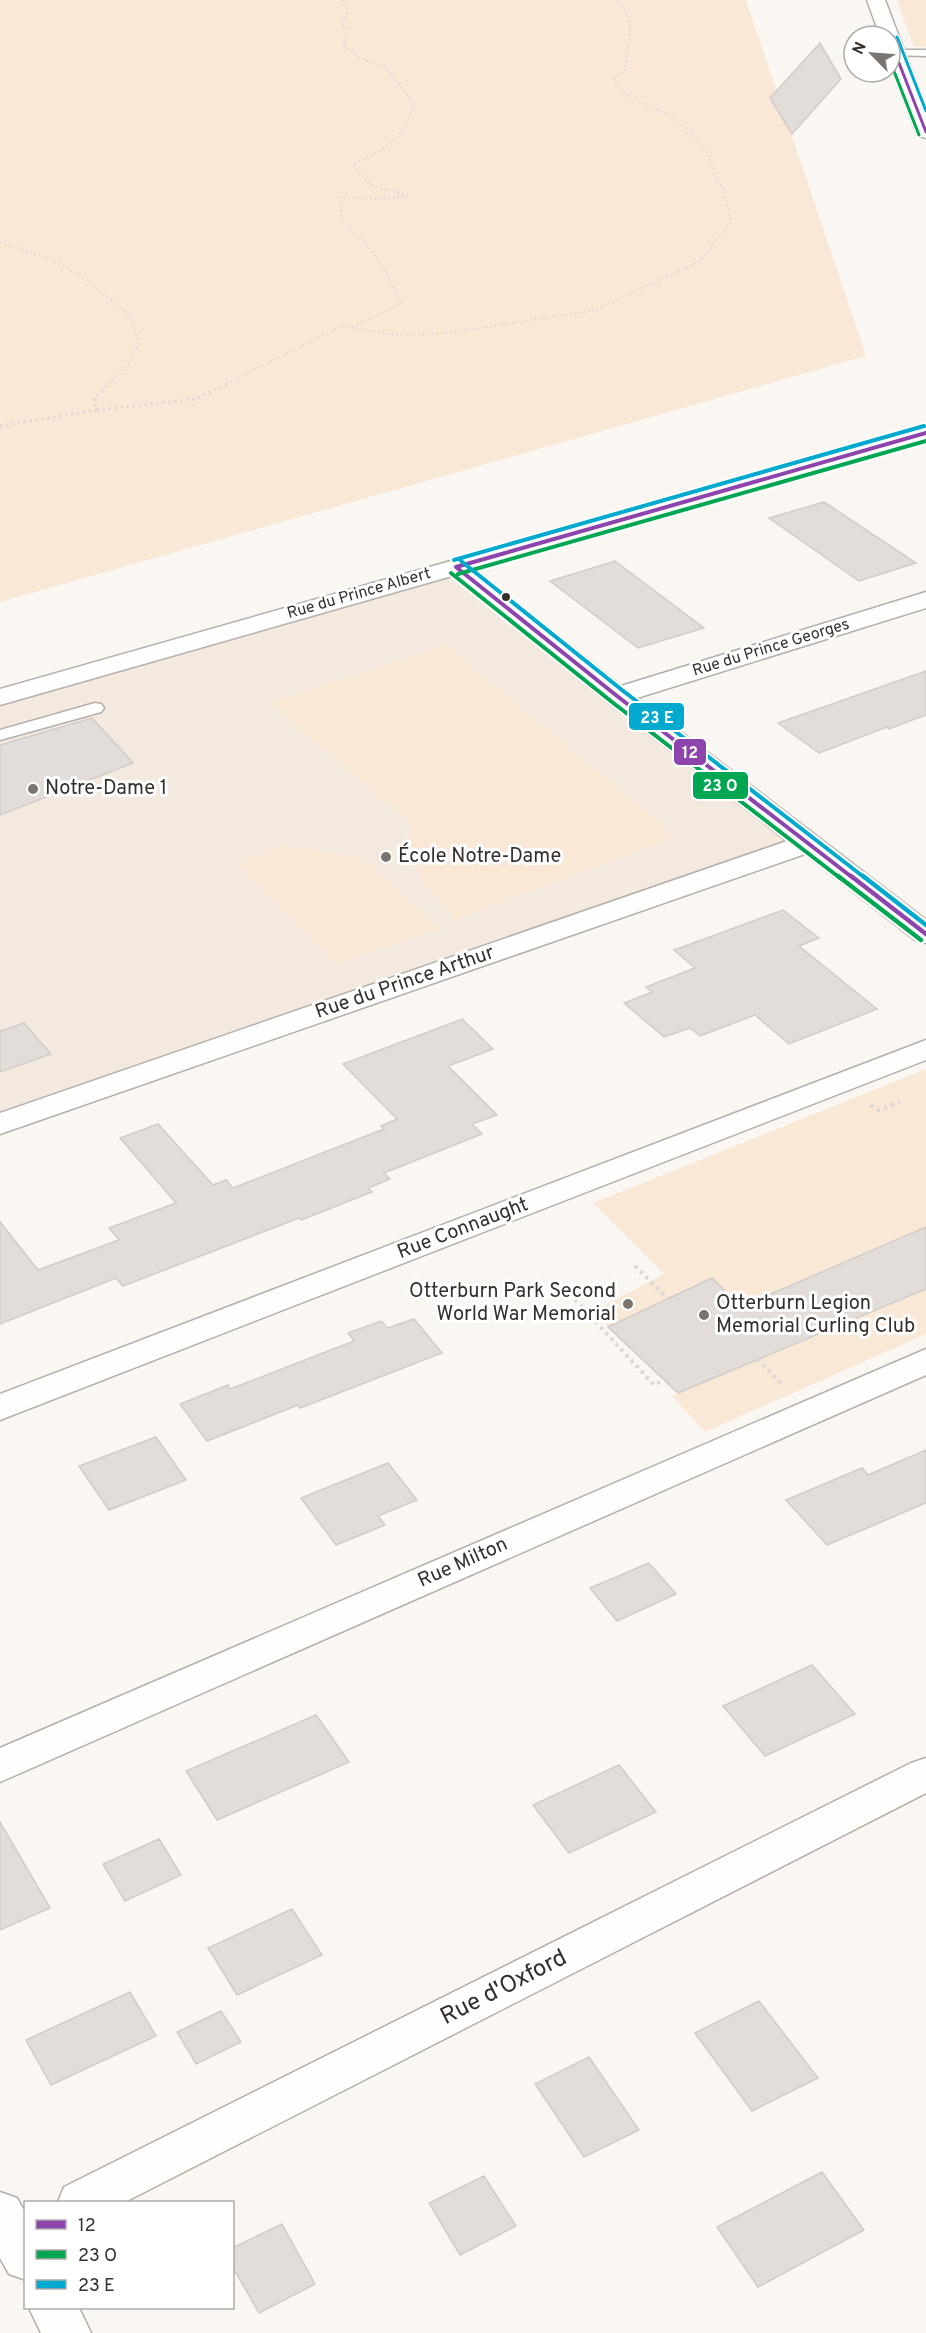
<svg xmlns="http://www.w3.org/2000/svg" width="926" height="2333" viewBox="0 0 926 2333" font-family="Overpass,sans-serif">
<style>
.built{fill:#f4e9df}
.green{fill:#fae8d7}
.building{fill:#e2ddd9;stroke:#d1ccc8;stroke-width:1.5}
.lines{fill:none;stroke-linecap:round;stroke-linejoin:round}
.service-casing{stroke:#b4afab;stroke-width:3}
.minor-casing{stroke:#b4afab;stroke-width:3}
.path-far2{stroke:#d9d7d7;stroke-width:2;stroke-dasharray:1.5 3;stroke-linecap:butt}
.path-far1{stroke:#d9d7d7;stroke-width:3;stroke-dasharray:2 4;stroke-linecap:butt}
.path{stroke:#d9d7d7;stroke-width:4;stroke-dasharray:3 4.5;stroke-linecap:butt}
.service{fill:#fefefd;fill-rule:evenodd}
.minor{fill:#fefefd;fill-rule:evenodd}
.bus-1-far2-casing{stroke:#fff;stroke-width:6}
.bus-1-far1-casing{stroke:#fff;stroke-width:8}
.bus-1-casing{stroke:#fff;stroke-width:9}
.bus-2-far2-casing{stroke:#fff;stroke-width:6}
.bus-2-far1-casing{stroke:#fff;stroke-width:8}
.bus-2-casing{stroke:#fff;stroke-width:9}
.bus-3-far2-casing{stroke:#fff;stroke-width:6}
.bus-3-far1-casing{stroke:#fff;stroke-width:8}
.bus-3-casing{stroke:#fff;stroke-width:9}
.bus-1-far2{stroke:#8e44ad;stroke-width:3}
.bus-1-far1{stroke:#8e44ad;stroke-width:4}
.bus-1{stroke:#8e44ad;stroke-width:4.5}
.bus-2-far2{stroke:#00a651;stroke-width:3}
.bus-2-far1{stroke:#00a651;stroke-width:4}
.bus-2{stroke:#00a651;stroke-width:4.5}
.bus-3-far2{stroke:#00a9ce;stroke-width:3}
.bus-3-far1{stroke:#00a9ce;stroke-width:4}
.bus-3{stroke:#00a9ce;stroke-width:4.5}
.bus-dot{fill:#352f2b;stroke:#fff;stroke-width:2}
.poi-dot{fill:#7a7571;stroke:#fff;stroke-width:2}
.labels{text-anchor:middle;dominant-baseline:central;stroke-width:6;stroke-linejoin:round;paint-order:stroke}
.far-street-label{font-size:16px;fill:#352f2b;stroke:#fff}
.poi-label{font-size:20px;fill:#352f2b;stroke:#fff;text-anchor:start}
.street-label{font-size:20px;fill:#352f2b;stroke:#fff}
.near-street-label{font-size:24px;fill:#352f2b;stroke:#fff}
.line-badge{stroke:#fff;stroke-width:2}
.badge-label{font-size:16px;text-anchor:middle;font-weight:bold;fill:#fff}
</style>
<rect width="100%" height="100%" fill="#faf6f2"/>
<path class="built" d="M456 567 810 843 0 1124V697Z"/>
<path class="green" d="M0 0H746L866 356 0 602Z
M897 0H926V47H914Z
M446 645 670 831 668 833 675 838 455 919 421 879 408 841 412 825 268 703Z
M282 845 362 858 441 929 336 963 237 864Z
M926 1069V1227L741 1307 711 1278 608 1327 596 1310 664 1274 593 1203Z
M926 1290V1334L705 1432 672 1396Z"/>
<path class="building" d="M820 43 841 79 792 134 770 98Z
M824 502 916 563 859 581 769 518Z
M615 561 704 628 638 648 550 581Z
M926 671V715L889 729 887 727 819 753 778 723Z
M92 718 133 763 0 815V745Z
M783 910 819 938 799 946 877 1009 789 1044 755 1015 700 1036 690 1028 664 1037 624 1003 652 992 646 987 695 968 674 950Z
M462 1019 493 1049 448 1066 497 1115 472 1124 482 1134 384 1173 390 1179 368 1188 372 1192 301 1220 299 1218 123 1286 116 1278 0 1324V1222L38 1270 119 1240 109 1228 176 1203 120 1138 158 1124 213 1185 226 1180 233 1188 384 1129 381 1126 397 1119 343 1064Z
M24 1023 51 1054 0 1072V1031Z
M926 1227V1289L678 1393 608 1327 712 1278 741 1307Z
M414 1319 442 1353 300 1408 298 1405 207 1441 180 1404 228 1385 230 1389 354 1341 348 1333 381 1321 388 1328Z
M156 1437 186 1480 109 1510 79 1466Z
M926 1450V1503L827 1545 786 1500 862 1468 868 1475Z
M388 1463 417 1500 378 1516 385 1525 336 1545 301 1498Z
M649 1563 676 1594 617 1621 590 1588Z
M812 1665 855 1714 765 1756 723 1706Z
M316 1715 349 1762 217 1820 186 1771Z
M619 1765 656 1812 569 1853 533 1805Z
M0 1822 50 1908 0 1930Z
M159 1839 181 1875 125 1901 103 1864Z
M292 1909 322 1955 237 1995 208 1948Z
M130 1992 156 2036 51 2085 26 2040Z
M759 2001 818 2078 752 2111 695 2033Z
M221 2011 241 2042 196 2064 177 2032Z
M589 2057 639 2130 584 2157 535 2084Z
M822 2172 864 2230 758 2287 717 2227Z
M484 2176 516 2226 460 2255 429 2203Z
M282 2224 315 2284 259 2313 232 2266V2248Z"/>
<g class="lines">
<defs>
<path id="service" d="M895 50H926V56L891 55V51Z
M95 703 101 704 104 708 101 712 0 740V730Z"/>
<path id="minor" d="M867 0H885L926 108V138L919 136 916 132 890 64V36H880Z
M926 426V440L475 570 621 686 926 592V608L637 698 926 920V943L915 940 805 854 0 1134V1113L787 841 608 702 452 576 0 705V689Z
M926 1040V1060L0 1420V1394Z
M926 1349V1375L0 1782V1748Z
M926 1758V1793L125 2202H58L64 2187 911 1763Z
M0 2192 17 2198 26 2214V2280L9 2274 0 2258Z
M29 2308H79L91 2333H41Z"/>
</defs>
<use href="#service" class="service-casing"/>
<use href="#minor" class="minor-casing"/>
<path class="path-far2" d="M343 0 348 11 342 22 346 33 344 46 365 60 385 67 414 103C408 137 383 151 353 164L369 184 409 196 377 199 340 197 342 223C374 247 385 268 401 304L352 327
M0 242 49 258 82 276 130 316 139 342 129 364 108 384
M226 384 342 326 396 335 448 333 596 310 700 261 731 222 724 189 716 179 709 155 690 131 668 114 632 99 619 88 614 79 625 70C626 43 641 20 616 0"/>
<path class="path-far1" d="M97 410 196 399 229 383
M0 426 97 410 94 398 110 383"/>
<path class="path" d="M871 1105 878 1110 900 1102
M635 1266 668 1299
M570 1294 654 1385 664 1380
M758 1359 783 1386"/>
<use href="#service" class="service"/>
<use href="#minor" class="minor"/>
<defs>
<path id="bus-1-far2" d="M890 40 926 132"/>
<path id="bus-1-far1" d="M456 567 617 696 853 878
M456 567 926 433"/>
<path id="bus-1" d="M851 876 926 934"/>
<path id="bus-2-far2" d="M890 61 919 135"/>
<path id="bus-2-far1" d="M451 573 612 702 840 878
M458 574 926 441"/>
<path id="bus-2" d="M838 876 921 940"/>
<path id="bus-3-far2" d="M897 37 926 111"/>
<path id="bus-3-far1" d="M454 560 924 426
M461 561 622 690 865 878"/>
<path id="bus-3" d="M863 876 926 925"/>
</defs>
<use href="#bus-1-far2" class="bus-1-far2-casing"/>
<use href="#bus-1-far1" class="bus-1-far1-casing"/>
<use href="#bus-1" class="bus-1-casing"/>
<use href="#bus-2-far2" class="bus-2-far2-casing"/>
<use href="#bus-2-far1" class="bus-2-far1-casing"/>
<use href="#bus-2" class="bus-2-casing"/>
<use href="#bus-3-far2" class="bus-3-far2-casing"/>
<use href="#bus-3-far1" class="bus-3-far1-casing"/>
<use href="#bus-3" class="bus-3-casing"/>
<use href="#bus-1-far2" class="bus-1-far2"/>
<use href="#bus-1-far1" class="bus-1-far1"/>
<use href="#bus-1" class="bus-1"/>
<use href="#bus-2-far2" class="bus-2-far2"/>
<use href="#bus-2-far1" class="bus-2-far1"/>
<use href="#bus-2" class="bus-2"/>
<use href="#bus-3-far2" class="bus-3-far2"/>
<use href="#bus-3-far1" class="bus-3-far1"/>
<use href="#bus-3" class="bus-3"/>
</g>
<circle class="bus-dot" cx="506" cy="597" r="5"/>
<g class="poi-dot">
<circle cx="33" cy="789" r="6"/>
<circle cx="386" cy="857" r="6"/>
<circle cx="628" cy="1304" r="6"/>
<circle cx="704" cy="1315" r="6"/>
</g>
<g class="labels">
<g class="far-street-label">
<text transform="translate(359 594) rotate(-16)">Rue du Prince Albert</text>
<text transform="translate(771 648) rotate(-17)">Rue du Prince Georges</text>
</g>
<g class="poi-label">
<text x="45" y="789">Notre-Dame 1</text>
<text x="398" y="857">École Notre-Dame</text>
<text x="616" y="1292" text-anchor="end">Otterburn Park Second<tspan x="616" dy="23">World War Memorial</tspan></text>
<text x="716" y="1304">Otterburn Legion<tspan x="716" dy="23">Memorial Curling Club</tspan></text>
</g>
<g class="street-label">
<text transform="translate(405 983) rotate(-19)">Rue du Prince Arthur</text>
<text transform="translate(463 1229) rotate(-21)">Rue Connaught</text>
<text transform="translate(463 1563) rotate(-24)">Rue Milton</text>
</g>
<g class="near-street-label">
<text transform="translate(504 1988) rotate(-27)">Rue d'Oxford</text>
</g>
</g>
<g class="line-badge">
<rect x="628" y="702" width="57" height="29" rx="6" fill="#00a9ce"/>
<rect x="673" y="738" width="34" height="28" rx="6" fill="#8e44ad"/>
<rect x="692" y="771" width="57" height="29" rx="6" fill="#00a651"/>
</g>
<g class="badge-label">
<text x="657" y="723">23 E</text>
<text x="690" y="758">12</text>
<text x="720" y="791">23 O</text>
</g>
<rect x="24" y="2201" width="210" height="108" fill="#ffffff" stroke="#aeacaa" stroke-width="1.5"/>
<rect x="36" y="2220" width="30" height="9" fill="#8e44ad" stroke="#aeacaa" stroke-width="1.5"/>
<text x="78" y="2231" font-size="18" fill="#352f2b">12</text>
<rect x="36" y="2250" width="30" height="9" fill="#00a651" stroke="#aeacaa" stroke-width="1.5"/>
<text x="78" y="2261" font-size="18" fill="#352f2b">23 O</text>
<rect x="36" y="2280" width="30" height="9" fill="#00a9ce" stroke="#aeacaa" stroke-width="1.5"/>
<text x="78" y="2291" font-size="18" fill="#352f2b">23 E</text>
<g transform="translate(872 54) rotate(295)"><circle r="28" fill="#ffffff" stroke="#aeacaa" stroke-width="1.5"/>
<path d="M0-4.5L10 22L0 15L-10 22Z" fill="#7a7571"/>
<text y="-9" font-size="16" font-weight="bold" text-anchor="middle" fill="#352f2b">N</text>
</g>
</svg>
